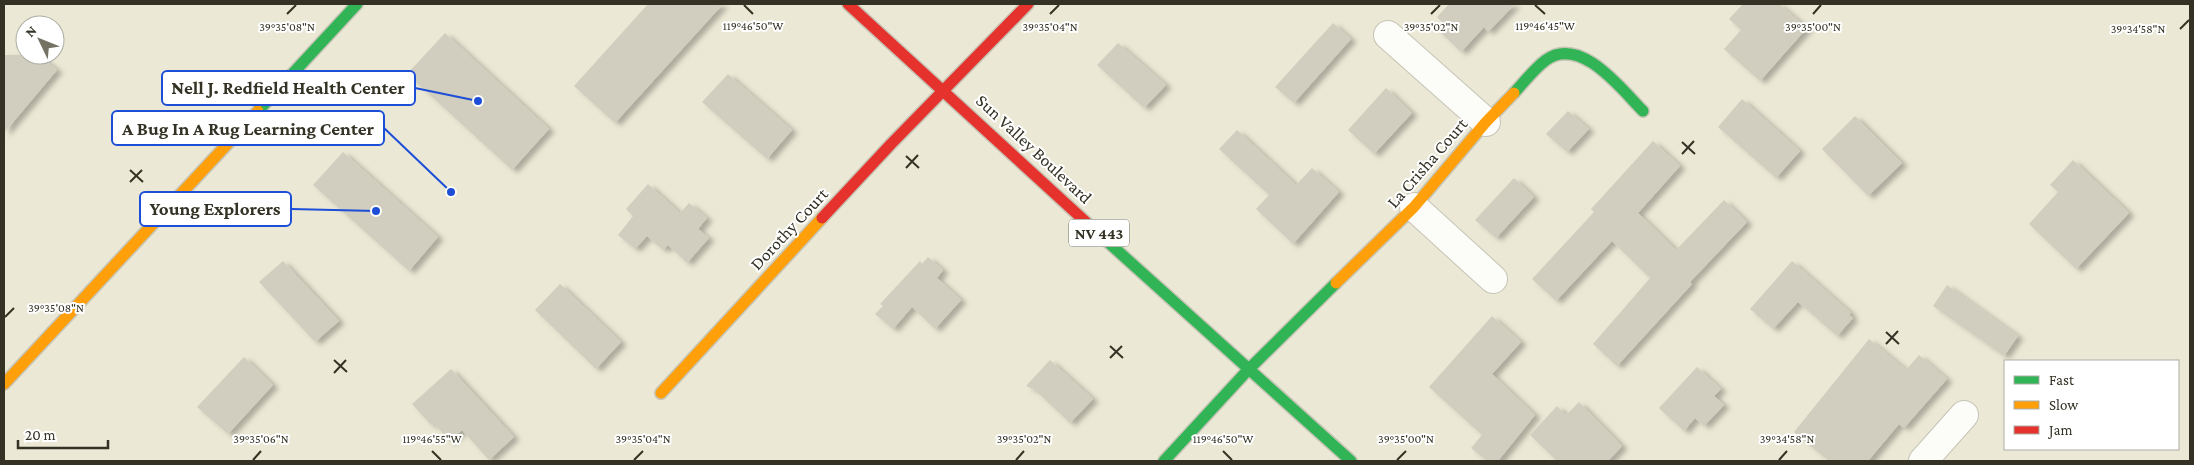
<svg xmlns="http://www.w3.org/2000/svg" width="2194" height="465" viewBox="0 0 2194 465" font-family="'Crimson Pro',serif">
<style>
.building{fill:#d1cebf;filter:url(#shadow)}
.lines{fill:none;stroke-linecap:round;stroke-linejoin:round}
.street-casing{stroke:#c6c4b5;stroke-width:30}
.fast-casing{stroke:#c6c4b5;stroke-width:14}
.slow-casing{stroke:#c6c4b5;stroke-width:14}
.jam-casing{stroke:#c6c4b5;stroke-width:14}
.street{stroke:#fcfcf9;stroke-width:28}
.fast{stroke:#30b455;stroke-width:11}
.slow{stroke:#ff9f0a;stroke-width:11}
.jam{stroke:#e5322d;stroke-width:11}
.ticks{fill:none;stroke:#343224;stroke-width:2}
.labels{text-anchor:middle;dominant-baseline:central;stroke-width:4;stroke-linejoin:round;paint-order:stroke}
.shield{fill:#fff;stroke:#717066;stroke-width:1}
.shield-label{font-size:16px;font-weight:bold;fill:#343224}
.street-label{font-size:18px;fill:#343224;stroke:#fff}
.ticks-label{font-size:12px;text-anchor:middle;fill:#343224;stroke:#fff;stroke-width:4;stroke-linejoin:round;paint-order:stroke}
.leader{fill:none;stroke:#1d4ed8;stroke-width:2}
.callout-dot{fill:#1d4ed8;stroke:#fff;stroke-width:2}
.callout{fill:#fff;stroke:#1d4ed8;stroke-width:2}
.callout-label{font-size:19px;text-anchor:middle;font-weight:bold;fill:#343224}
</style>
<defs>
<filter id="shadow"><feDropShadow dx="5.5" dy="3" stdDeviation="2.5" flood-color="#0004"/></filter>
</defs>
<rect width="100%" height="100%" fill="#ebe8d5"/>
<path class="building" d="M648 4H723L615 123 574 86Z
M1449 4H1515L1488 32 1484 27 1461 52 1436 28 1442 22 1437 17Z
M1743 4H1779L1807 28 1760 81 1724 49 1741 30 1729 19Z
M1333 23 1351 39 1294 103 1275 87Z
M445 33 549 129 512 170 407 74Z
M1118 43 1166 85 1144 108 1097 65Z
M4 55H39L57 70 4 133Z
M728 74 792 130 767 159 702 102Z
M1386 88 1412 113 1374 154 1348 130Z
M1742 99 1800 151 1776 178 1718 127Z
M1568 111 1589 129 1567 152 1546 134Z
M1855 116 1902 163 1868 196 1822 149Z
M1237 130 1296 185 1312 168 1339 192 1293 244 1256 209 1269 195 1219 149Z
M1653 141 1680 166 1638 213 1676 250 1724 200 1747 222 1690 282 1692 284 1617 366 1593 344 1650 278 1612 241 1556 301 1532 279 1594 212 1591 209Z
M343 152 438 237 409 271 313 185Z
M2073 160 2129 213 2076 269 2029 224 2058 192 2050 185Z
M1514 178 1534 197 1496 238 1475 220Z
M648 184 680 213 689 203 707 218 698 229 709 238 687 263 668 245 663 250 647 236 635 249 618 235 633 216 626 209Z
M928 257 943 270 937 278 961 300 935 329 912 307 893 329 875 314 883 306 880 304 920 261 922 264Z
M283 261 339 321 315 342 259 282Z
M1792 261 1851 313 1849 315 1853 318 1837 336 1798 302 1773 329 1750 309Z
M560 284 621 342 596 369 535 310Z
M1947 285 2018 336 2004 356 1933 306Z
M1492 316 1521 342 1492 374 1535 415 1498 461H1487L1471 448 1482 435 1429 387Z
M1869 339 1906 370 1919 355 1947 379 1904 428 1899 424 1868 461H1829L1794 432Z
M244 357 273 385 228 434 197 407Z
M1050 360 1093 399 1070 423 1035 390 1026 386Z
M1697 367 1721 389 1714 396 1724 405 1704 426 1695 418 1684 431 1659 408Z
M451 369 514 437 489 460 462 430 450 442 434 423 431 425 412 404Z
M1579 402 1622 446 1608 461H1557L1530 435 1557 406 1566 415Z"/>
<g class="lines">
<defs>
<path id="street" d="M1388 35 1486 122
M1414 207 1493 279
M1923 461 1964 415"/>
<path id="fast" d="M1514 93C1524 82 1535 68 1546 60 1581 35 1622 90 1643 111
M258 111 357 4
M1099 234 1351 461
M1164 461 1247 371 1336 283"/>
<path id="slow" d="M1336 283 1414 207 1486 122 1514 93
M4 384 258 111
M661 393 822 218"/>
<path id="jam" d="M848 4 1099 234
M822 218 891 144 1028 4"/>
</defs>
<use href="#street" class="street-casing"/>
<use href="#fast" class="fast-casing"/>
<use href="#slow" class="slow-casing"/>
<use href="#jam" class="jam-casing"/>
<use href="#street" class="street"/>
<use href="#fast" class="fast"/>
<use href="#slow" class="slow"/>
<use href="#jam" class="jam"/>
</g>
<path class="ticks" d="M744 5 753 14M1535 5 1545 14M287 14 296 5M1050 14 1059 5M1431 14 1440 5M1813 14 1821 5M2180 29 2189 20M1682 142 1695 154M1682 154 1694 141M906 156 919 168M906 168 918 155M130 170 143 182M130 182 142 170M5 317 14 308M1886 332 1899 344M1886 344 1898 331M1110 346 1123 358M1110 358 1122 346M334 360 347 372M334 373 346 360M432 451 441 460M1223 451 1232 460M253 460 261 451M634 460 643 451M1016 460 1024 451M1397 460 1406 451M1779 460 1787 451"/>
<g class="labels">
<rect class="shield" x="1069" y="219.5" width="60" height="27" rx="4"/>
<g class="shield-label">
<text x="1099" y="233">NV 443</text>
</g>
<g class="street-label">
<text transform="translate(1034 149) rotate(43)">Sun Valley Boulevard</text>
<text transform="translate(1427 163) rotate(-49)">La Crisha Court</text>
<text transform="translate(789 229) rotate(-47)">Dorothy Court</text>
</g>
</g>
<g class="ticks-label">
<text x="753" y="30">119°46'50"W</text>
<text x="1545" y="30">119°46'45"W</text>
<text x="287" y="31">39°35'08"N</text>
<text x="1050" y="31">39°35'04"N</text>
<text x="1431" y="31">39°35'02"N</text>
<text x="1813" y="31">39°35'00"N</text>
<text x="2138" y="33">39°34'58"N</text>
<text x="56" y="312">39°35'08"N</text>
<text x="261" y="443">39°35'06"N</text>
<text x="643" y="443">39°35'04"N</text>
<text x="1024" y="443">39°35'02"N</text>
<text x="1406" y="443">39°35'00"N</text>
<text x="1787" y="443">39°34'58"N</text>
<text x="432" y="443">119°46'55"W</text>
<text x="1223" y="443">119°46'50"W</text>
</g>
<path class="leader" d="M478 101L415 88M451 192L384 128M376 211L291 209"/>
<g class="callout-dot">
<circle cx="478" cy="101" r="5"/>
<circle cx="451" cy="192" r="5"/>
<circle cx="376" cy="211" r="5"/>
</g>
<g class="callout">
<rect x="162" y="71" width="253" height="34" rx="5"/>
<rect x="112" y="111" width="272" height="34" rx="5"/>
<rect x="140" y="192" width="151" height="34" rx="5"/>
</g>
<g class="callout-label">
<text x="288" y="94">Nell J. Redfield Health Center</text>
<text x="248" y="135">A Bug In A Rug Learning Center</text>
<text x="215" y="215">Young Explorers</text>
</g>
<rect width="2194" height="465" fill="none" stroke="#343224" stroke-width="10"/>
<rect x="2004" y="360" width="175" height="90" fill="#ffffff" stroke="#aeada7"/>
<rect x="2014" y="376" width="25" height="8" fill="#30b455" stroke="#aeada7"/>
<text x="2049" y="385" font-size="15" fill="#343224">Fast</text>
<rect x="2014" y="401" width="25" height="8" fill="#ff9f0a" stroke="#aeada7"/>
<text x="2049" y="410" font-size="15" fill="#343224">Slow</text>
<rect x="2014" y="426" width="25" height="8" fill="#e5322d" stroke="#aeada7"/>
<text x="2049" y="435" font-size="15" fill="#343224">Jam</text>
<g transform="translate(40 40) rotate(313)"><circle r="24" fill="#ffffff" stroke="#aeada7"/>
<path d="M0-4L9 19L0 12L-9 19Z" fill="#747262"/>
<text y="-8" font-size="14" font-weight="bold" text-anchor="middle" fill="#343224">N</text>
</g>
<path d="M18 440v8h90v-8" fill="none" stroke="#343224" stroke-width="2.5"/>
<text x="25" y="440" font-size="15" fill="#343224" stroke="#ffffff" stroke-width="4" paint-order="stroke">20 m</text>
</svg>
